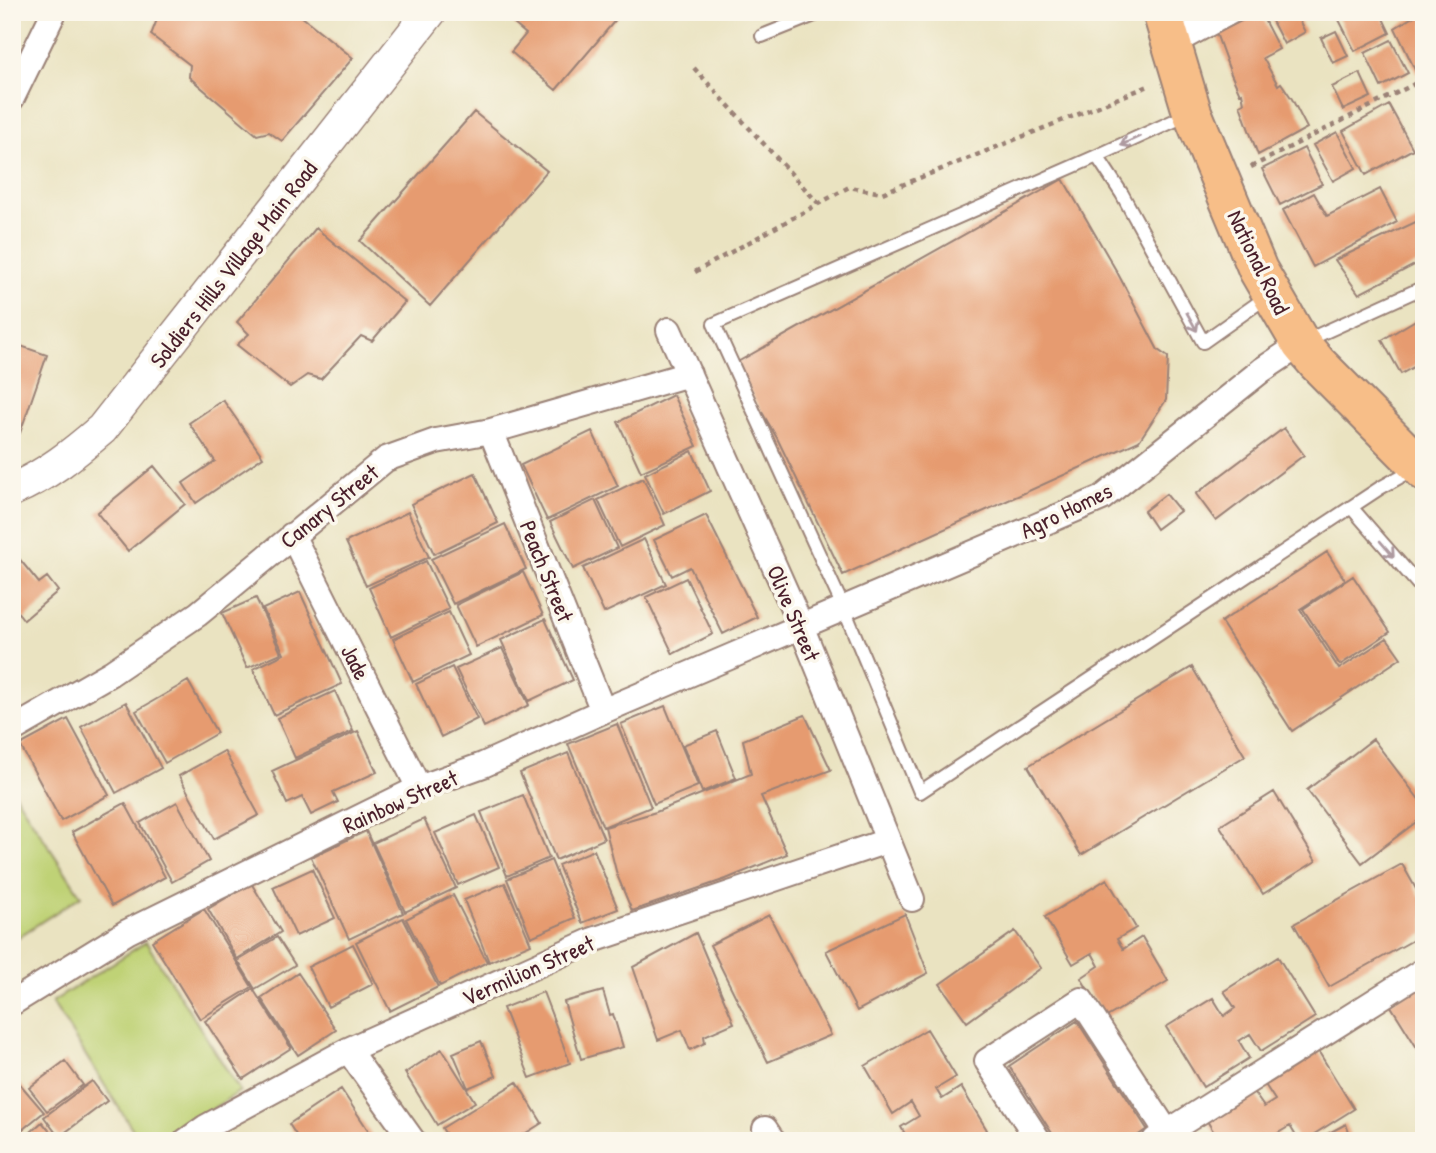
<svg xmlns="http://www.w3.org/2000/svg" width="1436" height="1153" viewBox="0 0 1436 1153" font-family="'Patrick Hand',sans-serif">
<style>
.green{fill:#bfd276;stroke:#847850;stroke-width:2}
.building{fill:#e69b70}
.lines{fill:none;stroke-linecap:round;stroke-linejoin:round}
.service-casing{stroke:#9a8176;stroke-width:16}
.minor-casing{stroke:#9a8176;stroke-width:28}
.tertiary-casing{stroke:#9a8176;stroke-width:35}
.trunk-casing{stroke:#9a8176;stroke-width:42}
.path{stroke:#9a8176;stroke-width:4.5;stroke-dasharray:5 5;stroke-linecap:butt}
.service{stroke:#fff;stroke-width:12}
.minor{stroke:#fff;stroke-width:24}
.tertiary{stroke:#fff;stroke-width:32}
.trunk{stroke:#f7be88;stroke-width:38}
.oneway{stroke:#ae9aa0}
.labels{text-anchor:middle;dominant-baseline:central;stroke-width:7;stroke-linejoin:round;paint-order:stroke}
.street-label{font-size:23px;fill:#4a1f2b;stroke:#fbf7ec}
</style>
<rect width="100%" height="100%" fill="#fbf7ec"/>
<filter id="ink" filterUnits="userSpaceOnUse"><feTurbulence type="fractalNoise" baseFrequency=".0143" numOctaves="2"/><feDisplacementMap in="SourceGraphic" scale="14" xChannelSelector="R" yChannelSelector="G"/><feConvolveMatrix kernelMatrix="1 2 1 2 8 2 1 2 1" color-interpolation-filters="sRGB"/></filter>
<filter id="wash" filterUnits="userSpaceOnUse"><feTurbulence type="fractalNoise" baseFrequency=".00686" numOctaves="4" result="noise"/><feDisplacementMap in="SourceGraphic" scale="28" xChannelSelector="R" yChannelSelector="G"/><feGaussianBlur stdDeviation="1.57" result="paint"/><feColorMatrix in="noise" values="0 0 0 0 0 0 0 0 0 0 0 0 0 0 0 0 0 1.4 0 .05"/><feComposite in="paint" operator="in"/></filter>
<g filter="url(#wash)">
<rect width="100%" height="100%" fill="#eae3c1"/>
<path class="green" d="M12 790 81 896 15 939 12 934Z
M146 942 240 1091 163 1141H140L52 1002Z"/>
<g id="blocks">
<path class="building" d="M160 12H296L353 58 282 141 269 132 257 135 189 77 190 65 151 35Z
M525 12H613L618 17 556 90 511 52 526 34 514 24Z
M1260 12 1279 49 1263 58 1278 85 1281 83 1292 99 1307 128 1258 155 1240 105 1244 103 1242 93 1240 94 1231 74 1216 33Z
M1289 12H1295L1305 32 1284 44 1272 21Z
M1317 12H1380L1390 33 1355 51 1335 12 1321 19Z
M1421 12H1424V70L1417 74 1395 28Z
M1336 31 1348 56 1333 63 1321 38Z
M1391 40 1408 73 1381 87 1365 53Z
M1360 73 1371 97 1343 110 1332 87Z
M1389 105 1413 149 1366 175 1343 131Z
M474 112 547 171 430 306 360 241Z
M1337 132 1356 168 1333 181 1313 145Z
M1304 148 1322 184 1280 205 1262 169Z
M1063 179 1117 272 1158 350 1168 357 1166 400 1139 441 843 575 777 438 734 364Z
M1380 189 1397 222 1313 267 1283 210 1314 193 1327 216Z
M1424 218V260L1359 294 1335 260Z
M316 228 405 302 372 341 361 336 321 379 307 375 290 387 237 345 249 334 237 322Z
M1424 315V361L1401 374 1382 340Z
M12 343 47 355 20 433 12 430Z
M673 395 697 446 641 472 618 422Z
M223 400 263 457 196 503 183 483 215 461 189 423Z
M1284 428 1304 455 1216 521 1196 494Z
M592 431 618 486 547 520 521 465Z
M692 451 710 491 664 514 645 474Z
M154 466 185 504 128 551 97 513Z
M475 473 498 523 434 554 411 504Z
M643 478 665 525 620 547 598 500Z
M1166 494 1180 511 1156 529 1144 511Z
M595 500 617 548 573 569 550 522Z
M408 512 429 557 366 586 346 542Z
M706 515 757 617 723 634 690 567 672 576 654 540Z
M505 524 526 569 453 604 431 559Z
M644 539 666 584 604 613 583 568Z
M1327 552 1345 580 1300 609 1339 669 1387 638 1401 658 1292 731 1221 622Z
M17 556 39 583 47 577 58 591 24 620 12 605V560Z
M426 561 449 609 391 637 369 588Z
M523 572 543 615 476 647 456 605Z
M1353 576 1390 632 1340 665 1303 609Z
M686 578 713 634 673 654 646 597Z
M300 592 342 684 274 715 253 669 284 654 263 609Z
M256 598 281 653 247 668 222 613Z
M449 612 469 655 413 682 393 639Z
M545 619 573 680 529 701 501 640Z
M502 648 529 705 484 727 456 669Z
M452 667 477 719 441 737 416 684Z
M1192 667 1245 756 1081 855 1028 766Z
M188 681 217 733 165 763 136 711Z
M335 691 353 731 295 758 277 718Z
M126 702 161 768 116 793 81 727Z
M665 706 698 786 654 804 621 724Z
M805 715 831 770 761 796 787 854 726 879 632 911 617 875 605 827 656 812 751 774 743 740Z
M68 719 109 795 61 821 20 745Z
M617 724 651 807 603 827 568 744Z
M358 731 377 772 333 792 338 802 311 815 302 797 287 804 272 771Z
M717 731 736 778 702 792 683 745Z
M1373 739 1424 806V816L1362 863 1307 790Z
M224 751 259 815 214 839 179 776Z
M568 753 604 839 556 860 520 773Z
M1274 792 1316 861 1263 894 1220 826Z
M523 795 549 858 507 876 481 812Z
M177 802 209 861 172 882 140 823Z
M125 803 165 877 112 906 72 832Z
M476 815 499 867 458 885 435 833Z
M424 819 456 888 405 912 373 843Z
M366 831 403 913 349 939 311 857Z
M594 850 618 909 582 923 558 865Z
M551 860 575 918 531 937 507 879Z
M1402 864 1424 903V934L1329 987 1294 924Z
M312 869 335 918 296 936 273 887Z
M1107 879 1136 928 1117 939 1123 949 1142 937 1168 981 1105 1018 1081 978 1099 966 1092 953 1073 964 1045 917Z
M251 883 281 932 237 959 208 909Z
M505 883 531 944 489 962 464 900Z
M453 895 487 962 440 986 406 919Z
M204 909 252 987 200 1019 152 941Z
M905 914 928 973 857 1011 826 951Z
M769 915 831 1035 768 1062 710 945Z
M403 918 438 987 390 1011 356 942Z
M1015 931 1041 968 967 1022 940 984Z
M696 933 734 1023 704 1036 705 1043 690 1050 682 1030 658 1040 633 967Z
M277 937 295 965 255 989 238 961Z
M353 944 373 984 328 1007 308 967Z
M1278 957 1315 1017 1261 1051 1250 1034 1239 1041 1249 1058 1203 1087 1166 1027 1213 998 1224 1016 1235 1008 1224 991Z
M298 973 336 1030 298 1055 261 998Z
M1424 981V1059L1389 1003Z
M253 989 291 1048 243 1079 205 1021Z
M603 991 610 1015 613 1014 623 1047 581 1059 564 1002Z
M543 992 570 1063 530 1078 503 1008Z
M1077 1021 1147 1129 1130 1141H1057L1009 1066Z
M927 1029 956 1077 936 1089 942 1099 961 1087 987 1130 970 1141H909L901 1127 919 1116 911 1102 893 1114 865 1066Z
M481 1041 496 1076 468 1088 453 1053Z
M442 1049 475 1102 437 1125 405 1073Z
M1317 1049 1354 1109 1303 1141H1299L1290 1126 1278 1133 1283 1141H1219L1206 1119 1252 1090 1264 1107 1275 1100 1264 1083Z
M65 1061 83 1085 47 1111 29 1088Z
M92 1081 107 1101 59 1137 44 1117Z
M517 1082 542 1123 513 1141H450L442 1128Z
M20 1084 44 1112 12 1138V1091Z
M341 1089 372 1136 366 1141H300L289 1124Z
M42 1122 58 1141H21Z
M1346 1124 1352 1141H1314Z"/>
</g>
</g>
<g filter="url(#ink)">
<use href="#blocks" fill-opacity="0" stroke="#9a8176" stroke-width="2"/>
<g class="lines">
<defs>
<path id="service" d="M762 36 822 12
M1189 114 1097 156 1122 194 1203 342 1268 296
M1097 156 714 324 844 609 920 792 1380 488 1416 468
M1303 342 1424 287
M1351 507 1424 591"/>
<path id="minor" d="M1171 44 1230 12
M12 98 54 12
M669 330 801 626 912 899
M491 431 603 711
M292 535 419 788
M12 730 111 673 198 614 386 459 436 441 491 431 689 374
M12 1003 127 932 419 788 483 765 603 711 1102 498 1262 370 1301 344
M348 1050 413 1141
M765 1129 773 1141
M1155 1140 1424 970
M186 1141 206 1127 348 1050 593 940 887 841
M1039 1141 987 1061 1081 1000 1167 1132"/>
<path id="tertiary" d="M12 490C47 475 74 453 102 429L430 12"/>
<path id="trunk" d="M1162 12 1192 112 1258 270 1301 344 1317 363 1424 471"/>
</defs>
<use href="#service" class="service-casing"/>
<use href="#minor" class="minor-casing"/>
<use href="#tertiary" class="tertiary-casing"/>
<use href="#trunk" class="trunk-casing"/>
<path class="path" d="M694 68 819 204
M1251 167 1424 79
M695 272 849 187 882 193 1151 85"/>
<use href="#service" class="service"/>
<use href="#minor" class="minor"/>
<use href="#tertiary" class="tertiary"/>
<use href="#trunk" class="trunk"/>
</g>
<defs><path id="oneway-shaft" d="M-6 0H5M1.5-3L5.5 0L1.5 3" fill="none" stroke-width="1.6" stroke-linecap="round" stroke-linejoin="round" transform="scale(1.75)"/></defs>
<g class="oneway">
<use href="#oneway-shaft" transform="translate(1130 141) rotate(155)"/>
<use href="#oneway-shaft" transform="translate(1192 322) rotate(61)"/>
<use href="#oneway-shaft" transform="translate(1387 549) rotate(49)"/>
</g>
</g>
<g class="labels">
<g class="street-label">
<text transform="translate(1259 262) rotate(64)">National Road</text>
<text transform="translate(233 264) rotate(-52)">Soldiers Hills Village Main Road</text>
<text transform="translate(329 506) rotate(-39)">Canary Street</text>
<text transform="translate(1066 510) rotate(-26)">Agro Homes</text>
<text transform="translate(547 571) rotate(68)">Peach Street</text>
<text transform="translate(794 613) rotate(67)">Olive Street</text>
<text transform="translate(356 662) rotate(63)">Jade</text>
<text transform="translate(400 801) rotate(-24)">Rainbow Street</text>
<text transform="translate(528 970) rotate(-24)">Vermilion Street</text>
</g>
</g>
<rect width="1436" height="1153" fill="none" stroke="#fbf7ec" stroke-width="42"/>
</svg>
